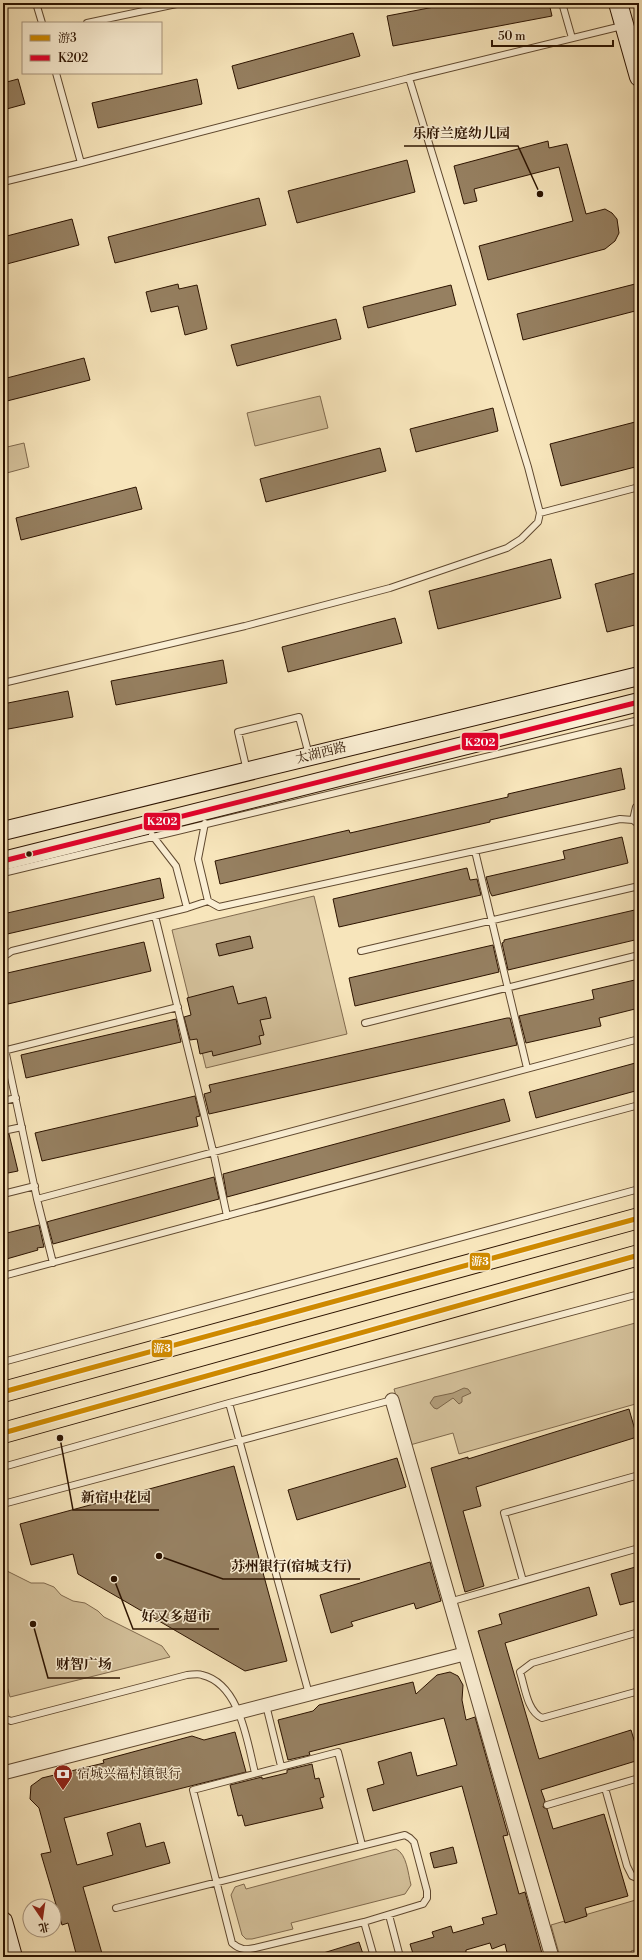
<svg xmlns="http://www.w3.org/2000/svg" width="642" height="1960" viewBox="0 0 642 1960" font-family="'Libre Bodoni','Noto Serif SC',serif">
<style>
.green{fill:#d4c19b;stroke:#806a4e}
.water{fill:#b29e7b;stroke:#7c664a}
.building{fill:#968061;stroke:#2c1300}
.lines{fill:none;stroke-linecap:round;stroke-linejoin:round}
.lane-casing{stroke:#5f482f;stroke-width:8}
.street-casing{stroke:#5f482f;stroke-width:15}
.secondary-casing{stroke:#2c1300;stroke-width:20}
.primary-casing{stroke:#2c1300;stroke-width:22}
.lane{stroke:#faeed3;stroke-width:6}
.street{stroke:#faeed3;stroke-width:13}
.secondary{stroke:#faeed3;stroke-width:18}
.primary{stroke:#f7e5bb;stroke-width:20}
.bus-1-casing{stroke:#faeed3;stroke-width:8}
.bus-2-casing{stroke:#faeed3;stroke-width:8}
.bus-1{stroke:#ce8900;stroke-width:5}
.bus-2{stroke:#e4002b;stroke-width:5}
.bus-dot{fill:#2c1300;stroke:#faeed3;stroke-width:1.5}
.labels{text-anchor:middle;dominant-baseline:central;stroke-width:3;stroke-linejoin:round;paint-order:stroke}
.street-label{font-size:13px;fill:#2c1300;stroke:#faeed3}
.poi-label{font-size:13px;fill:#2c1300;stroke:#faeed3;text-anchor:start}
.leader{fill:none;stroke:#2c1300;stroke-width:1.5}
.callout-dot{fill:#2c1300;stroke:#faeed3;stroke-width:1.5}
.callout-label{font-size:14px;text-anchor:middle;font-weight:bold;fill:#2c1300;stroke:#faeed3;stroke-width:3;stroke-linejoin:round;paint-order:stroke}
.line-badge{stroke:#faeed3;stroke-width:1.5}
.badge-label{font-size:11px;text-anchor:middle;font-weight:bold;fill:#fff}
</style>
<rect width="100%" height="100%" fill="#f7e5bb"/>
<filter id="stains"><feTurbulence type="fractalNoise" baseFrequency=".005" numOctaves="4"/><feColorMatrix values="0 0 0 0 .2 0 0 0 0 .09 0 0 0 0 .02 0 0 0 .5 -.17"/></filter>
<radialGradient id="worn" r=".72"><stop offset=".6" stop-color="#630" stop-opacity="0"/><stop offset="1" stop-color="#630" stop-opacity=".3"/></radialGradient>
<path class="green" d="M320 396 328 428 255 446 247 413Z
M24 443 29 467 3 474V448Z
M314 896 347 1034 206 1068 172 930Z
M639 1322V1403L459 1454 453 1433 410 1445 394 1389Z
M3 1567 5 1570 31 1583H44L54 1587 61 1595 73 1601 85 1603 98 1611 104 1617 162 1646 170 1657 10 1697 3 1672Z
M396 1849C407 1854 408 1874 411 1885L405 1894 291 1923 293 1929 252 1939H246L242 1935 231 1895 235 1887 244 1884 246 1889Z
M639 1899V1949L631 1951V1957H560L551 1925Z"/>
<path class="water" d="M464 1388 468 1389 471 1393 462 1397V1402L459 1404 453 1398 437 1409 434 1408 430 1403 434 1397 453 1393Z"/>
<path class="building" d="M455 3H549L552 16 393 46 387 16Z
M353 33 360 56 238 89 232 66Z
M18 79 25 104 3 110V83Z
M197 79 202 104 98 128 92 103Z
M548 141 549 148 567 144 586 214 605 209 612 213 617 219 619 233 615 241 605 249 488 280 479 246 573 221 559 167 474 189 477 201 464 204 454 166Z
M407 160 415 192 297 223 288 191Z
M259 198 266 225 115 263 108 237Z
M72 219 79 245 3 265V237Z
M639 283V310L523 340 517 314Z
M178 284 179 289 197 285 207 329 185 335 178 306 151 312 146 292Z
M451 285 456 305 368 328 363 307Z
M336 319 341 339 237 366 231 345Z
M84 358 90 380 3 402V379Z
M493 408 498 431 416 452 410 429Z
M639 421V466L561 486 550 444Z
M380 448 386 471 266 502 260 479Z
M136 487 142 509 21 540 16 518Z
M551 559 561 598 438 629 429 591Z
M639 572V624L607 632 595 584Z
M395 618 402 643 288 672 282 647Z
M223 660 227 683 116 705 111 681Z
M68 691 73 717 3 730V704Z
M621 768 625 789 490 820V822L220 884 215 861 349 830 350 833 508 797V794Z
M622 837 628 863 492 896 490 892 486 877 565 859 563 851Z
M467 868 470 880 477 879 481 895 339 927 333 899Z
M160 878 164 898 3 935V914Z
M639 909V939L508 970 502 943 504 942V940Z
M250 936 253 948 219 956 216 944Z
M144 942 151 971 8 1004 3 974Z
M493 945 499 972 355 1006 349 978Z
M639 979V1008L599 1018 601 1026 526 1043 519 1016 594 999 592 990Z
M233 986 238 1004 266 997 271 1018 260 1020 264 1035 259 1036 261 1044 213 1056 212 1051 200 1054 197 1039 190 1040 184 1017 191 1015 187 998Z
M507 1018H510L517 1045 209 1114 204 1094 211 1092 209 1085Z
M176 1019 181 1042 26 1078 21 1055Z
M639 1062V1090L536 1118 529 1092Z
M195 1096 200 1116 196 1117 198 1126 42 1161 35 1133Z
M504 1099 510 1121 227 1197 223 1174Z
M9 1134 18 1171 3 1174V1135Z
M214 1177 219 1199 53 1244 47 1222 50 1221Z
M39 1225 44 1247 37 1248 38 1250 3 1260V1234Z
M629 1409 637 1437 476 1487 481 1506 463 1511 484 1586 465 1592 431 1468 468 1457V1459Z
M397 1458 406 1487 297 1520 288 1490Z
M234 1466 287 1661 245 1671 78 1574 73 1554 31 1565 20 1524Z
M430 1562 441 1601 416 1609 414 1603 351 1622 353 1626 331 1633 320 1595Z
M639 1566V1600L620 1605 611 1574Z
M589 1587 597 1615 505 1643 539 1759 631 1730 639 1756V1760L541 1790 545 1801 543 1807 547 1809 553 1829 604 1814 628 1896 585 1908 587 1916 565 1923 478 1631 502 1624 499 1614Z
M450 1672 458 1676 463 1685 462 1700 466 1720 475 1717 508 1835 503 1836 519 1894 525 1892 543 1957H508L505 1944 492 1949 490 1943 466 1950V1952L461 1954 462 1957H414L410 1944 434 1937 432 1932 451 1926 453 1933 484 1924 482 1918 497 1914 462 1786 373 1811 367 1789 384 1784 378 1762 411 1752 417 1776 457 1765 444 1718 309 1752 310 1755 288 1760 278 1720 313 1711 319 1705 413 1682 416 1694 437 1675Z
M235 1732 246 1772 64 1818 77 1865 113 1855 107 1833 140 1823 146 1847 164 1842 170 1863 83 1887 103 1957H77L68 1923 62 1925 41 1854 51 1852 39 1808 30 1799 31 1786 42 1778 104 1763 103 1760 192 1736 204 1740Z
M312 1764 315 1779 319 1778 324 1797 320 1798 323 1808 245 1826 242 1815 238 1816 230 1785 262 1777V1779L287 1773V1770Z
M453 1847 457 1863 434 1868 430 1853Z
M359 1942 364 1957H321L320 1954Z"/>
<g class="lines">
<defs>
<path id="lane" d="M36 3 42 23
M562 3 572 38
M87 23 181 3
M56 73 81 163
M409 78 622 26
M3 182 81 163 409 78 528 467 540 513 538 522 521 539 507 548 390 588 245 626 3 683
M540 513 639 487
M247 771 238 732 299 717 309 755
M633 820 636 807 639 805
M205 823 198 859 208 901
M152 835 176 866 187 908
M475 851 527 1068
M3 873 639 720
M155 916 213 1151 227 1216
M361 951 639 886
M3 957 12 951 187 908 208 901 219 907 620 819 633 820 639 825
M365 1023 639 955
M3 1040 37 1199 639 1039
M3 1051 178 1007
M3 1101 16 1098
M3 1131 22 1127
M3 1194 35 1186
M37 1199 53 1263
M3 1276 639 1105
M3 1362 639 1189
M229 1403 309 1694
M3 1467 229 1403 639 1294
M3 1504 392 1400
M523 1581 504 1513 639 1475
M449 1602 639 1548
M639 1632 532 1663 520 1672C525 1687 527 1711 542 1718L639 1691
M266 1705 281 1766
M3 1718 11 1721 187 1675C192 1675 198 1673 202 1675 240 1684 247 1741 255 1773
M605 1788 627 1866 632 1876 639 1879
M547 1805 639 1778
M116 1908C212 1883 308 1859 405 1835L410 1838 414 1842 427 1891V1898L423 1904 364 1922 255 1948C246 1950 240 1950 232 1943 219 1892 206 1841 193 1790L338 1752 362 1845
M389 1915 400 1957
M364 1922 374 1957"/>
<path id="street" d="M392 1400 552 1957
M3 1773 464 1654"/>
<path id="secondary" d="M618 3 639 77
M3 831 639 676
M3 861 639 702
M3 1921 13 1957"/>
<path id="primary" d="M3 1392 639 1218
M3 1433 639 1255"/>
</defs>
<use href="#lane" class="lane-casing"/>
<use href="#street" class="street-casing"/>
<use href="#secondary" class="secondary-casing"/>
<use href="#primary" class="primary-casing"/>
<use href="#lane" class="lane"/>
<use href="#street" class="street"/>
<use href="#secondary" class="secondary"/>
<use href="#primary" class="primary"/>
<defs>
<path id="bus-1" d="M3 1392 639 1218
M3 1433 639 1255"/>
<path id="bus-2" d="M3 861 639 702"/>
</defs>
<use href="#bus-1" class="bus-1-casing"/>
<use href="#bus-2" class="bus-2-casing"/>
<use href="#bus-1" class="bus-1"/>
<use href="#bus-2" class="bus-2"/>
</g>
<defs>
<symbol id="bank-pin" viewBox="-11 -11 22 30"><path d="M0 17L-7.5 6A9.5 9.5 0 1 1 7.5 6Z" fill="#8f2418" stroke="#faeed3"/><path d="M-6-4H6V4H-6ZM0-2.3a2.3 2.3 0 1 0 0 4.6a2.3 2.3 0 1 0 0-4.6Z" fill="#fff"/></symbol>
</defs>
<g fill-rule="evenodd">
<use href="#bank-pin" x="52" y="1763" width="22" height="30"/>
</g>
<circle class="bus-dot" cx="29" cy="854" r="3.5"/>
<g class="labels">
<g class="street-label">
<text transform="translate(321 753) rotate(-14)">太湖西路</text>
</g>
<g class="poi-label">
<text x="77" y="1774">宿城兴福村镇银行</text>
</g>
</g>
<path class="leader" d="M540 194L518 146H404M60 1438L73 1510H159M159 1556L223 1579H360M114 1579L133 1629H219M33 1624L48 1678H120"/>
<g class="callout-dot">
<circle cx="540" cy="194" r="4"/>
<circle cx="60" cy="1438" r="4"/>
<circle cx="159" cy="1556" r="4"/>
<circle cx="114" cy="1579" r="4"/>
<circle cx="33" cy="1624" r="4"/>
</g>
<g class="callout-label">
<text x="461" y="138">乐府兰庭幼儿园</text>
<text x="116" y="1502">新宿中花园</text>
<text x="291" y="1571">苏州银行(宿城支行)</text>
<text x="176" y="1621">好又多超市</text>
<text x="84" y="1669">财智广场</text>
</g>
<g class="line-badge">
<rect x="461" y="732" width="38" height="19" rx="4" fill="#e4002b"/>
<rect x="143" y="812" width="38" height="19" rx="4" fill="#e4002b"/>
<rect x="469" y="1252" width="22" height="19" rx="4" fill="#ce8900"/>
<rect x="151" y="1339" width="22" height="19" rx="4" fill="#ce8900"/>
</g>
<g class="badge-label">
<text x="480" y="746">K202</text>
<text x="162" y="825">K202</text>
<text x="480" y="1265">游3</text>
<text x="162" y="1352">游3</text>
</g>
<rect width="642" height="1960" fill="none" stroke="#f7e5bb" stroke-width="16"/>
<rect x="4" y="4" width="634" height="1952" fill="none" stroke="#2c1300" stroke-width="2"/>
<rect x="8" y="8" width="626" height="1944" fill="none" stroke="#2c1300"/>
<rect x="22" y="22" width="140" height="52" fill="#faeed3" stroke="#a8967f"/>
<rect x="30" y="35" width="20" height="6" fill="#ce8900" stroke="#a8967f"/>
<text x="58" y="42" font-size="12" fill="#2c1300">游3</text>
<rect x="30" y="55" width="20" height="6" fill="#e4002b" stroke="#a8967f"/>
<text x="58" y="62" font-size="12" fill="#2c1300">K202</text>
<g transform="translate(42 1918) rotate(167)"><circle r="19" fill="#faeed3" stroke="#a8967f"/>
<path d="M0-3L7 15L0 10L-7 15Z" fill="#8f2418"/>
<text y="-6" font-size="11" font-weight="bold" text-anchor="middle" fill="#2c1300">北</text>
</g>
<path d="M492 40v6h121v-6" fill="none" stroke="#2c1300" stroke-width="2"/>
<text x="498" y="40" font-size="12" fill="#2c1300" stroke="#faeed3" stroke-width="3" paint-order="stroke">50 m</text>
<rect width="100%" height="100%" filter="url(#stains)"/>
<rect width="100%" height="100%" fill="url(#worn)"/>
</svg>
